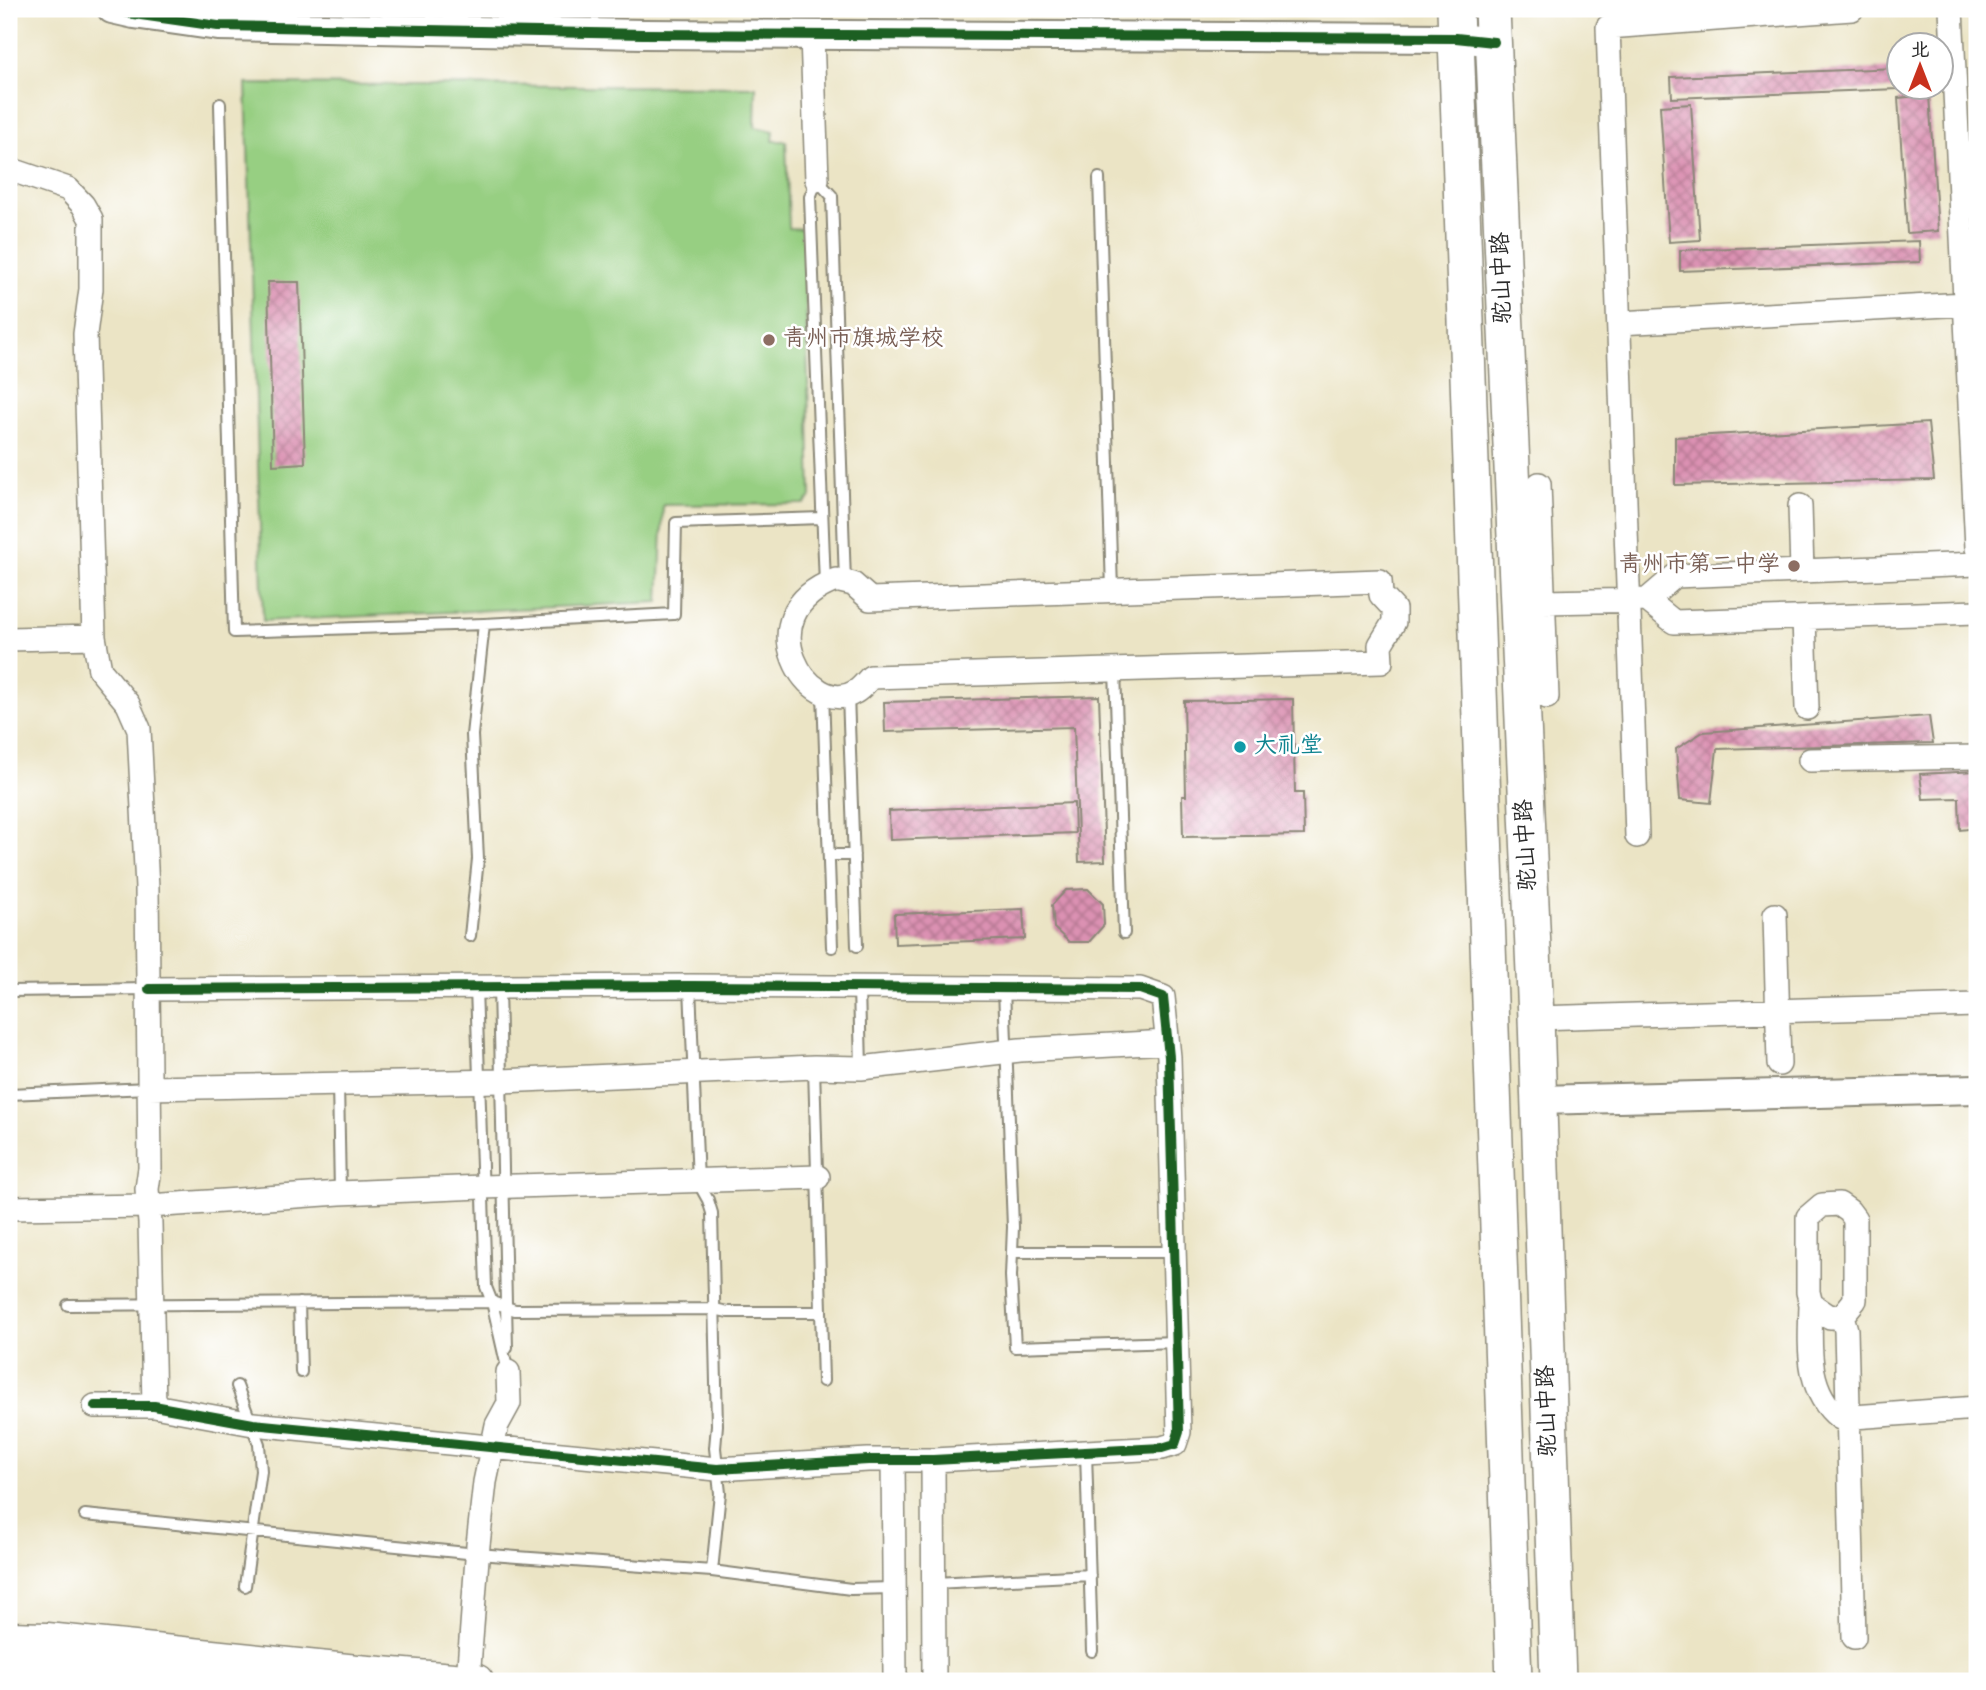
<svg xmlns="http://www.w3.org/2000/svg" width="1986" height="1690" viewBox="0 0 1986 1690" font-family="Dekko,'LXGW WenKai TC',sans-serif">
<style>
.pitch{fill:#97cf82;stroke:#617d56;stroke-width:2}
.building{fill:url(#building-cross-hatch)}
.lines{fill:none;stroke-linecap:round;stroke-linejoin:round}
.service-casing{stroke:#8b8878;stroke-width:14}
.minor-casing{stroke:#8b8878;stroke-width:26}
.tertiary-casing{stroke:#8b8878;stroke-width:32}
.secondary-casing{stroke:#8b8878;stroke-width:35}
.primary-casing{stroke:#8b8878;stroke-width:38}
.service{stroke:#fff;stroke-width:10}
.minor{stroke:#fff;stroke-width:23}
.tertiary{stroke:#fff;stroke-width:28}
.secondary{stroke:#fff;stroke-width:32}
.primary{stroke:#fff;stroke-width:35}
.cycleway-casing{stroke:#fff;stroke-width:15}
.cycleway{stroke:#1b5e20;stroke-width:10}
.education-dot{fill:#8d6e63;stroke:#fff;stroke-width:2.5}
.culture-dot{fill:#0f9aa8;stroke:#fff;stroke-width:2.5}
.labels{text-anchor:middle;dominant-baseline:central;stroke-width:5;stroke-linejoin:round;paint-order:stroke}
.street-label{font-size:23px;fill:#2b2b2b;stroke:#fff}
.education-label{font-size:23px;fill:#785e54;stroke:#fff;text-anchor:start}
.culture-label{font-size:23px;fill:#0d838f;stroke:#fff;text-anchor:start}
</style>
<defs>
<pattern id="building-cross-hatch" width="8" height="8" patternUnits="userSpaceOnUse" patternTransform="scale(1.75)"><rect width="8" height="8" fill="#db91b2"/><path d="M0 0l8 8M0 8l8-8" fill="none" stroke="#b27791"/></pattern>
</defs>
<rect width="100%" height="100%" fill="#fff"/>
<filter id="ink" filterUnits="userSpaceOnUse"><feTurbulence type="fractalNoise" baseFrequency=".0143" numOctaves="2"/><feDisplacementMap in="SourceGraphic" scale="14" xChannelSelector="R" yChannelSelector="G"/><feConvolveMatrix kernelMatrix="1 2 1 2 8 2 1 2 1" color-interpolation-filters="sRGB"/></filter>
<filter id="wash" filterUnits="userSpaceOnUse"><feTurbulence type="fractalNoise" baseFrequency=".00686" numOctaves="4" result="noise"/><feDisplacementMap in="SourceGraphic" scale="28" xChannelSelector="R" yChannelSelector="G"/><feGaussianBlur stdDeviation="1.57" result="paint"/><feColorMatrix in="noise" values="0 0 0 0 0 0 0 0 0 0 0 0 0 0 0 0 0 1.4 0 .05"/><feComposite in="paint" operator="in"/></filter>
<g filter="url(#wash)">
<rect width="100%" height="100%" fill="#ebe4c5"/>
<path class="pitch" d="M246 84 756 87 755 127 774 131 773 141H786L789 228 804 229 811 497 804 504 663 505 659 602 263 621Z"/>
<g id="blocks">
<path class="building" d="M1898 68V89L1672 98 1671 77Z
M1929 95 1938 231 1907 233 1898 98Z
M1691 104 1700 240 1669 242 1660 106Z
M1919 241 1920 262 1680 271V250Z
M268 282H299L305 463 273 465Z
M1928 423 1934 480 1675 485V437Z
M1099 696 1105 861 1079 862 1074 727 885 732 884 702Z
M1293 699 1295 793H1303L1304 835 1183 837 1182 796H1186L1184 701Z
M1929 716 1933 743 1717 749 1711 803 1680 800 1676 749 1703 732Z
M1977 771V828L1960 830 1959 798 1923 799 1920 774Z
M1074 803 1075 833 890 840 889 811Z
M1088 889 1103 904 1104 925 1089 942H1069L1054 928 1052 905 1066 890Z
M1023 909 1025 939 895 944 894 914Z"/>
</g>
</g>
<g filter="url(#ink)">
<use href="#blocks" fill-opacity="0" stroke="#8b8878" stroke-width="2"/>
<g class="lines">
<defs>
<path id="service" d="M220 104 234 632 484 624 674 614 676 523 822 518
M1099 178 1112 590
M825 584 810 197 817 180 832 196 845 582
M1115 670 1124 933
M823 693 832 947
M848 695 857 946
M829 855H854
M470 936 478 859 472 735 484 624
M690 986 698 1182 708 1200 712 1213 717 1425 715 1448 720 1493 712 1571
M476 987 486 1287 492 1302 508 1372
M499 987 507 1348
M859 987 861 1068
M1004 988 1013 1227 1011 1276 1015 1347 1177 1342
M9 991 149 989
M814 1067 823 1381
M338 1083 340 1193
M9 1094 149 1088
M1012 1252H1174
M299 1303 301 1372
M68 1305 492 1302 515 1310 714 1309 728 1312H821
M237 1386 259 1444 261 1471 245 1586
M1086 1452 1092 1651
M85 1515 477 1554 712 1571 851 1589 894 1588
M935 1583 1090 1575"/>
<path id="minor" d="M1951 9 1977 548
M812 35 817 180
M9 169 68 189 83 205 91 219V289L85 334 94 637 100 670 128 704 139 729 147 888 150 1168 147 1189 150 1223 154 1406
M1619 323 1965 304
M1539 484 1547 697
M1800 506 1802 571
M836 580 853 584 870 599 1380 581 1381 595 1394 609V622L1380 645 1381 662 871 677C866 682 861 689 855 692 810 720 743 614 836 580Z
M1647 600 1674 622 1977 612
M1543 602 1647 600 1675 576 1977 564
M1804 618 1807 708
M9 639 94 637
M1810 760 1977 757
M1637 836 1608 27 1852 9
M1775 915 1779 1064
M1536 1018 1977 1005
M149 1088 501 1081 814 1067 861 1068 1020 1050 1167 1042
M1839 1204 1849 1211 1855 1219V1300L1842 1316 1830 1317 1811 1304 1808 1292V1217L1822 1205Z
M9 1208 149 1206 340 1193 482 1187 818 1177
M1811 1304C1810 1344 1805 1391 1840 1418L1977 1408
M1842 1316 1846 1330 1854 1637
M95 1406H154L253 1424 717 1469 868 1460H933L1162 1448 1175 1444 1179 1432 1169 1057 1163 997 1140 989 690 986 149 989
M893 1460 895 1675 898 1681
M933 1460 934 1681
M468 1680 478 1545 485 1482 497 1425 509 1403 508 1372"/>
<path id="tertiary" d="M112 9 134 14 218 26 643 34 1456 38 1477 40
M1539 1100 1977 1089"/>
<path id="secondary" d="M9 1638 47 1639 357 1671 477 1681
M9 1661 82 1665 231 1681"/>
<path id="primary" d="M1455 9 1514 1681
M1492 9 1536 1018 1558 1681"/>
</defs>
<use href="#service" class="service-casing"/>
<use href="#minor" class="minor-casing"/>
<use href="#tertiary" class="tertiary-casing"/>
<use href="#secondary" class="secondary-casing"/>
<use href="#primary" class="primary-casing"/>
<use href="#service" class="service"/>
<use href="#minor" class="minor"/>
<use href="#tertiary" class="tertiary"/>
<use href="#secondary" class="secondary"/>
<use href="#primary" class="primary"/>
<defs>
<path id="cycleway" d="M112 9 134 14 218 26 643 34 1456 38 1494 42
M95 1406H154L253 1424 717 1469 868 1460H933L1162 1448 1175 1444 1179 1432 1169 1057 1163 997 1140 989 690 986 149 989"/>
</defs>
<use href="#cycleway" class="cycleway-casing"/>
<use href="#cycleway" class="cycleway"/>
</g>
</g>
<g class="education-dot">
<circle cx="769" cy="340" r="7"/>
<circle cx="1794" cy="566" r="7"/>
</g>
<circle class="culture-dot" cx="1240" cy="747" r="7"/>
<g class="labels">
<g class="street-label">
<text transform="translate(1504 278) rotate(-92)">驼山中路</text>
<text transform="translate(1528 845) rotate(-93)">驼山中路</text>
<text transform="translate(1549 1411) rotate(-92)">驼山中路</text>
</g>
<g class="education-label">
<text x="783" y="340">青州市旗城学校</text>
<text x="1780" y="566" text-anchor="end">青州市第二中学</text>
</g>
<g class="culture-label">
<text x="1254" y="747">大礼堂</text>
</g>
</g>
<rect width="1986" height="1690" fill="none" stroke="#fff" stroke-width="35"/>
<g transform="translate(1920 66)"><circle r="33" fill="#ffffff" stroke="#aaaaaa" stroke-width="2"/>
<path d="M0-5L12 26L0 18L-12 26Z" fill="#c8321e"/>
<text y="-10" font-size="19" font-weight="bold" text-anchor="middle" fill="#2b2b2b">北</text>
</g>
</svg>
